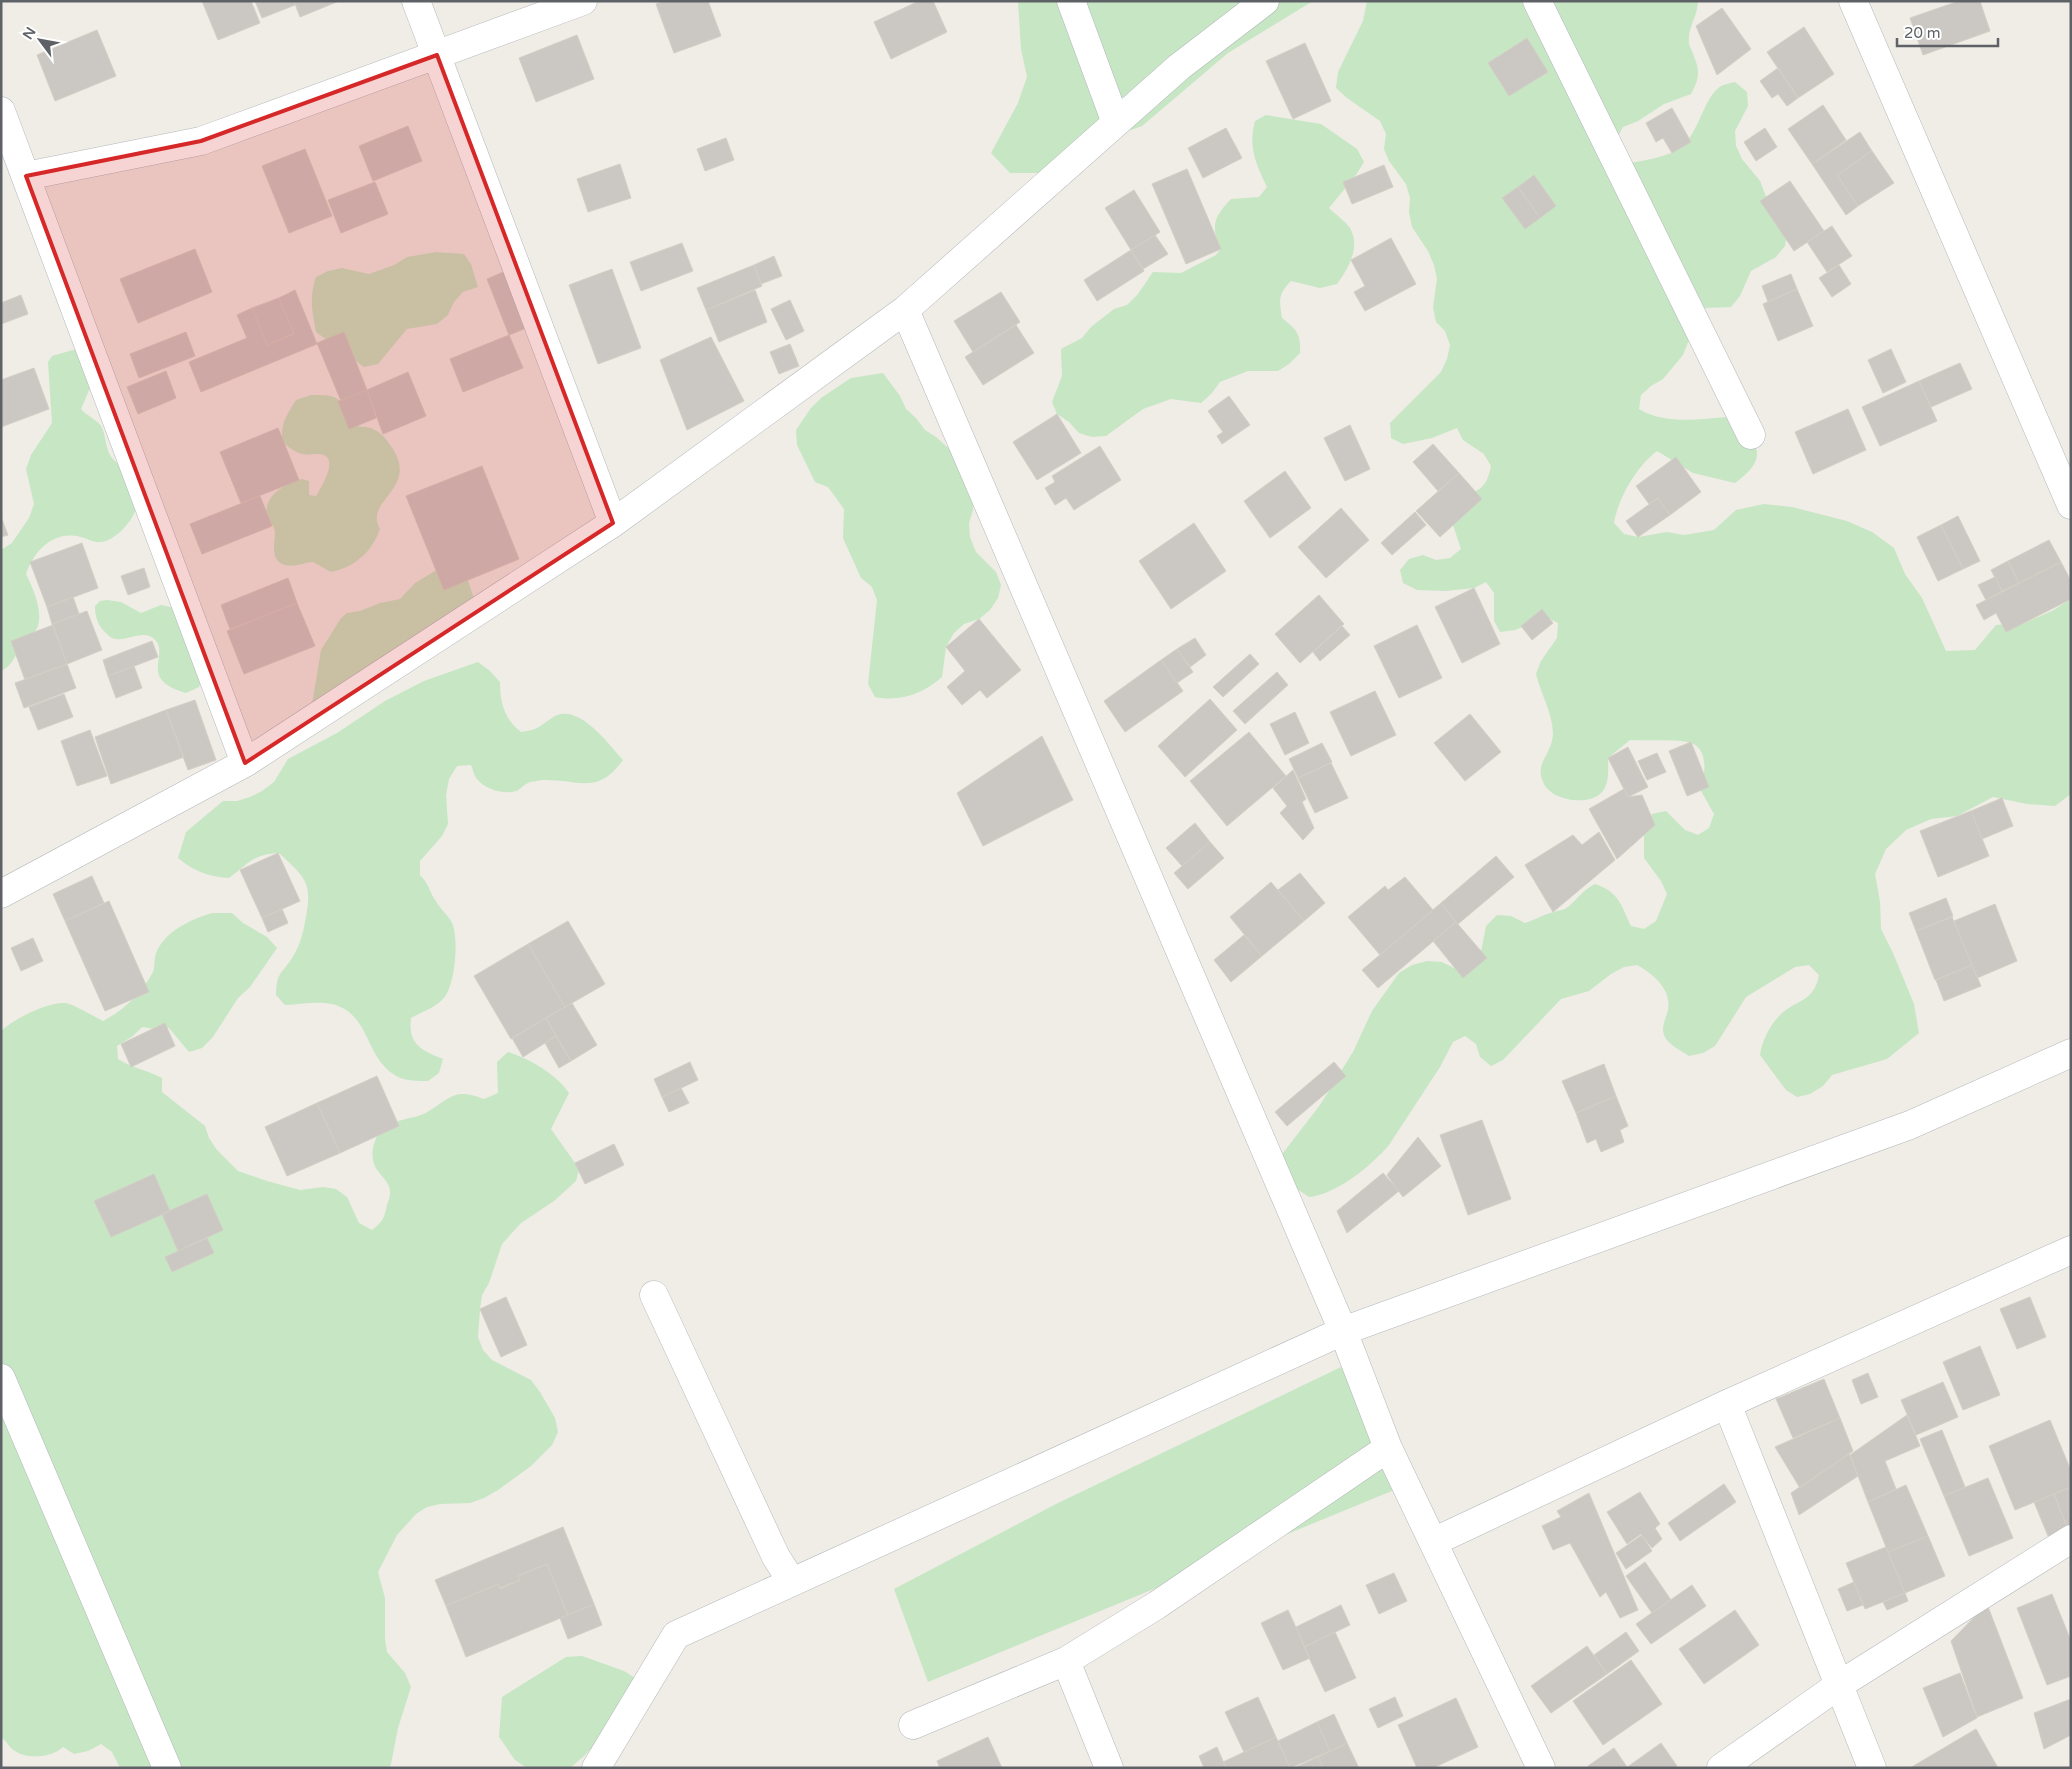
<svg xmlns="http://www.w3.org/2000/svg" width="2072" height="1769" viewBox="0 0 2072 1769" font-family="'Varela Round',sans-serif">
<style>
.green{fill:#c6e6c4}
.building{fill:#cbc8c4;stroke:#d4cfc5}
.lines{fill:none;stroke-linecap:round;stroke-linejoin:round}
.minor-casing{stroke:#b3b7ba;stroke-width:29}
.minor{stroke:#fff;stroke-width:28}
.marked{fill:#d62828;fill-opacity:0.2;stroke:#d62828;stroke-width:4;stroke-linejoin:round}
</style>
<rect width="100%" height="100%" fill="#efede6"/>
<path class="green" d="M1018 1H1313L1228 53 1142 126 1114 136 1039 173H1010L991 153 1018 103 1027 77 1021 49Z
M1367 1H1698C1698 16 1687 28 1689 43 1689 46 1692 50 1693 54 1700 71 1700 77 1691 94L1664 104 1638 121 1623 127 1616 140 1625 164C1644 160 1669 158 1684 145 1699 130 1705 96 1721 86 1725 84 1731 83 1735 82L1747 92 1748 106 1735 131 1736 146 1742 159 1760 181 1770 207 1787 232 1785 246 1776 257 1751 271 1740 296 1731 307 1702 308 1683 355 1663 379 1651 386 1641 395 1639 409C1666 425 1698 419 1728 417 1756 440 1773 456 1735 483L1693 473 1657 451C1637 466 1618 498 1614 523L1624 534 1638 537 1667 532 1684 535 1714 530 1736 510 1764 504 1792 507 1847 521 1872 532 1894 548 1905 574 1922 598 1946 651 1975 650 1996 625 2024 623 2052 611 2071 599V794L2055 806 2027 804 1993 797 1957 816 1931 819 1906 830 1886 849 1875 874 1880 902 1881 929 1893 953 1914 1004 1919 1033 1887 1059 1832 1075 1823 1086 1810 1094 1797 1097 1786 1090 1760 1055C1762 1041 1769 1027 1779 1016 1796 999 1814 1003 1819 975L1809 965 1795 967 1746 997 1715 1046 1703 1053 1689 1056C1682 1051 1669 1045 1665 1037 1660 1027 1666 1019 1668 1010 1672 989 1653 974 1637 965L1624 967 1611 974 1589 991 1561 999 1503 1060 1491 1066 1480 1057 1476 1044 1465 1036 1453 1042 1440 1067 1389 1145C1371 1166 1337 1194 1309 1197L1285 1181 1281 1168 1283 1153 1320 1105 1353 1052 1372 1011 1399 973 1412 965 1427 961 1442 962 1456 969 1480 957 1486 926 1497 915 1511 916 1525 923C1535 920 1544 914 1554 912 1558 910 1561 911 1565 909 1578 900 1581 891 1595 884 1619 892 1621 905 1631 926L1644 929 1656 921 1667 894 1661 881 1644 858V827L1652 814 1666 811 1685 830 1698 835 1709 828 1714 814 1700 789C1706 775 1709 746 1688 742 1670 739 1649 741 1630 740L1608 758C1608 769 1610 786 1600 794 1586 806 1552 800 1544 784 1533 763 1553 754 1553 733 1552 712 1541 694 1536 674L1541 661 1557 638 1558 623 1546 617 1515 630 1500 632 1494 621V593L1486 582 1474 588 1446 591 1417 590 1403 583 1400 570 1409 559 1423 555 1436 560 1450 558 1461 549 1452 522 1465 496C1483 489 1487 485 1491 466L1484 454 1463 440 1457 428 1432 438 1403 444 1391 438 1390 423 1441 372 1447 359 1450 345 1445 331 1436 322 1433 307 1437 279 1434 265 1428 251 1412 227 1409 212 1410 198 1406 184 1389 161 1384 149 1386 134 1380 121 1347 98 1336 88 1338 72 1363 21Z
M1266 115 1321 124 1357 149 1364 162 1356 175 1329 208C1335 214 1345 221 1350 228 1361 247 1348 269 1337 284L1320 288 1291 281C1278 294 1279 300 1282 318 1297 330 1301 334 1300 353L1289 364 1278 371H1248L1220 382 1212 393 1201 403 1171 399 1143 409 1106 436 1092 437 1079 433 1069 422 1057 414 1052 402 1062 376 1061 349 1082 338 1091 327 1114 309 1127 305 1138 294 1153 272 1181 273 1216 255 1221 249C1210 226 1214 217 1231 199L1259 197 1267 187C1256 164 1248 147 1255 121Z
M436 252 464 254 471 264 478 287 463 292 454 302 448 315 437 324 407 329 378 364 364 367 316 332C312 311 309 297 316 277L328 271 342 268 369 274 394 265 407 257Z
M80 348 95 376 81 409C87 416 96 419 101 426 106 435 105 446 110 455 114 462 122 466 126 472 129 478 137 499 137 504 135 519 119 536 106 541 95 545 86 537 76 536 51 532 33 553 26 574 33 588 45 615 36 630 32 636 25 641 21 647 14 657 12 666 1 671V550L12 543 16 537 29 518 34 504 26 469 31 455 52 423 48 362 52 356Z
M883 373 900 396 906 409 916 418 925 430 936 437 956 455 973 496V510L969 523 970 537 976 552 996 572 1001 585 998 598 990 610 979 619 964 624 954 633 946 647 942 677C923 694 900 702 875 697L868 684 877 600 872 587 861 578 843 538 844 509 828 487 815 482 797 445 796 430 811 408 821 398 851 378Z
M311 395C341 395 340 397 349 424 358 428 367 425 375 430 383 434 386 439 391 446 421 489 363 500 380 529 372 552 355 567 331 572L313 562C301 563 290 570 279 562 271 555 275 541 275 532 274 525 269 521 267 515 263 495 287 483 302 479L309 481V495L316 496C322 486 341 456 319 454 313 454 305 456 299 453 293 451 288 446 283 443 279 426 287 414 296 400Z
M438 569 467 577 476 605 312 704 321 650 341 618 347 613 360 611 380 603 400 599 415 583Z
M107 600 121 602 141 613 161 605 175 608 205 673 199 687 186 693C135 678 173 654 153 638 142 630 127 641 116 639 111 639 107 634 103 630 97 624 95 614 95 606L100 601Z
M478 662 490 671 500 682C500 702 504 719 521 732 540 730 540 725 555 716 580 704 609 745 623 760 597 796 579 779 543 780 539 781 532 781 528 783 523 785 520 790 516 791 503 795 485 789 477 779 474 776 473 769 471 765L457 766 449 779 446 795 448 824 442 836 420 861V875C431 887 428 890 436 901 440 909 448 915 452 923 459 939 455 981 446 995 438 1007 423 1011 411 1018 408 1044 420 1050 443 1059L439 1073 428 1081C419 1081 406 1081 398 1077 363 1058 372 1014 332 1004 317 1001 300 1004 285 1005L276 995C277 972 280 976 292 958 299 948 303 934 305 922 313 883 307 879 279 853 253 854 248 864 229 878 210 877 193 871 178 858L186 832 223 801H237L250 797 262 791 274 782 288 759 337 733 385 701 424 681Z
M212 913H232L243 923 267 937 277 948 250 987 238 998 213 1037 202 1048 189 1052 169 1028 155 1029 142 1027 133 1036 117 1046 118 1059C132 1068 147 1070 162 1078V1092L205 1126 209 1138 217 1150 238 1171 267 1181 300 1190 323 1187 336 1189 347 1197 359 1223 372 1230C383 1221 384 1219 387 1205 388 1202 390 1197 390 1194 391 1184 383 1178 378 1171 369 1160 372 1142 380 1132 392 1117 414 1121 429 1111 452 1096 456 1088 484 1099L498 1093 497 1062 508 1052C530 1059 556 1074 569 1093L551 1129 575 1163 580 1166 576 1181 554 1201 521 1223 502 1244 489 1283 482 1295 480 1309 478 1337 483 1350 492 1360 531 1380 540 1392 555 1418 558 1432 552 1445 531 1466 498 1490 484 1498 470 1503 440 1504 427 1507 416 1514 397 1535 378 1572 385 1598V1639L387 1652 405 1673 411 1687 398 1728 391 1764 389 1768H120L112 1752 101 1744 88 1751 74 1754 63 1747C53 1757 28 1760 15 1751 9 1748 7 1741 1 1737V1031C14 1019 47 1002 65 1003 71 1003 95 1017 103 1021 124 1010 142 993 153 972 155 967 154 962 155 957 161 933 191 919 212 913Z
M1341 1367 1399 1488 928 1682 894 1589 1056 1504Z
M582 1656 624 1671 635 1678 613 1726 584 1756 570 1768H527L515 1760 499 1737 502 1697 566 1657Z"/>
<path class="building" d="M202 1H251L260 23 218 40Z
M255 1H294L295 5 262 18Z
M294 1H339L300 17Z
M664 1H708L721 36 674 53 656 4Z
M919 1H933L947 32 891 59 874 22Z
M1959 1H1980L1990 31 1923 55 1910 18Z
M1722 8 1751 49 1717 75 1696 26Z
M1804 27 1834 74 1798 98 1767 52Z
M97 30 116 76 55 101 37 55Z
M577 35 594 79 536 102 519 58Z
M1527 38 1548 72 1509 96 1488 63Z
M1305 43 1331 101 1293 119 1266 61Z
M1778 68 1798 98 1787 106 1778 94 1772 98 1760 81Z
M1823 105 1846 140 1812 164 1788 129Z
M1672 108 1691 142 1672 153 1663 138 1656 142 1646 123Z
M408 126 422 161 373 181 359 146Z
M1226 128 1242 158 1203 178 1188 148Z
M1765 128 1777 147 1756 161 1744 142Z
M1860 132 1872 151 1837 175 1858 206 1846 215 1812 164Z
M726 138 734 160 705 171 697 149Z
M305 149 332 216 289 233 262 166Z
M1872 151 1894 183 1858 206 1837 175Z
M620 164 631 198 588 212 577 179Z
M1384 165 1393 187 1352 204 1343 182Z
M1187 169 1221 249 1186 264 1152 184Z
M1534 175 1556 206 1540 218 1518 187Z
M1790 181 1824 231 1794 251 1760 201Z
M375 182 388 214 341 233 328 200Z
M1518 187 1540 218 1525 229 1502 198Z
M1134 190 1160 232 1131 250 1105 208Z
M1832 226 1852 256 1827 272 1807 242Z
M1155 235 1168 254 1143 269 1131 250Z
M1391 238 1416 284 1365 311 1354 292 1365 286 1351 260Z
M682 243 693 271 641 291 630 262Z
M195 249 212 292 138 323 120 279Z
M1131 250 1144 271 1097 301 1084 280Z
M774 256 782 276 761 284 754 265Z
M754 265 762 286 706 310 697 288Z
M1839 265 1851 284 1832 297 1819 278Z
M612 269 641 348 598 364 569 285Z
M508 270 531 326 509 335 487 279Z
M1791 274 1797 289 1768 302 1762 286Z
M1797 289 1813 326 1778 341 1763 304Z
M295 290 317 344 201 392 189 362 247 338 237 315 252 308 267 345 294 334 279 298Z
M755 290 767 322 719 342 706 310Z
M1001 292 1020 322 973 352 954 321Z
M21 295 28 314 1 324V303Z
M279 298 294 333 267 345 252 308Z
M790 300 804 331 786 340 771 309Z
M1016 325 1034 353 983 385 965 357Z
M186 332 195 356 139 378 130 354Z
M344 332 367 390 341 401 317 343Z
M509 335 523 368 463 392 450 359Z
M711 337 744 401 687 430 660 360Z
M790 344 799 366 779 374 770 352Z
M1891 349 1906 382 1883 393 1868 360Z
M1960 363 1972 389 1931 407 1919 381Z
M34 368 49 409 1 427V380Z
M166 371 176 398 138 414 127 387Z
M408 372 426 416 383 434 367 390Z
M1919 381 1937 421 1880 446 1862 407Z
M367 390 376 418 349 429 338 401Z
M1229 396 1250 425 1222 444 1217 436 1223 432 1208 411Z
M1848 409 1866 450 1813 474 1795 432Z
M1057 414 1081 453 1037 480 1013 442Z
M1350 425 1370 469 1345 481 1324 438Z
M278 428 299 480 241 503 220 452Z
M1433 444 1459 473 1438 491 1413 462Z
M1100 446 1121 480 1074 510 1066 498 1055 505 1045 488 1055 482 1052 476Z
M1676 457 1701 492 1670 515 1658 498 1649 504 1636 486Z
M482 466 519 559 444 590 406 496Z
M1285 471 1311 508 1270 538 1244 501Z
M1459 473 1482 499 1440 537 1416 511Z
M260 496 272 526 202 554 190 524Z
M1658 498 1670 515 1638 537 1626 521Z
M1341 508 1369 540 1326 578 1298 547Z
M1415 512 1426 525 1392 555 1381 543Z
M1958 516 1980 561 1963 569 1941 525Z
M1 517 8 535 1 537Z
M1194 523 1226 571 1171 609 1139 561Z
M1941 525 1963 569 1938 581 1917 537Z
M2049 540 2061 562 2019 583 2008 561Z
M82 543 98 588 47 607 30 562Z
M2008 561 2019 583 2002 591 1991 570Z
M2061 562 2071 581V599L2006 632 1996 613 1984 620 1976 605Z
M144 568 150 587 128 595 121 576Z
M1995 577 2002 591 1986 600 1978 585Z
M288 578 297 603 230 629 221 605Z
M1474 588 1500 644 1462 663 1435 607Z
M1319 595 1344 624 1300 663 1275 634Z
M73 597 79 614 52 624 47 607Z
M297 603 315 646 244 674 227 631Z
M1542 609 1553 623 1532 640 1521 626Z
M87 611 102 650 67 664 52 624Z
M979 619 1021 670 987 698 980 690 962 705 947 687 965 671 946 647Z
M53 625 67 664 25 680 11 641Z
M1417 625 1442 678 1399 698 1374 646Z
M1342 626 1350 635 1320 661 1313 652Z
M1195 638 1206 655 1190 667 1177 649Z
M152 641 158 657 108 676 103 660Z
M1177 649 1193 672 1177 683 1161 660Z
M1250 654 1259 664 1223 697 1213 687Z
M1161 660 1183 691 1125 732 1104 701Z
M67 664 76 688 24 708 15 683Z
M134 666 142 688 116 698 108 676Z
M1277 672 1288 685 1245 724 1233 711Z
M1375 691 1396 735 1351 756 1330 712Z
M64 694 73 717 38 730 29 707Z
M1210 699 1237 730 1185 777 1158 746Z
M195 700 216 760 188 770 166 710Z
M166 710 184 757 111 784 95 737Z
M1295 712 1309 743 1285 755 1270 724Z
M1470 714 1501 752 1465 781 1434 743Z
M90 730 107 776 77 786 61 741Z
M1249 732 1286 776 1227 826 1190 781Z
M1042 736 1073 800 983 846 957 793Z
M1691 742 1709 787 1687 796 1669 751Z
M1322 743 1332 762 1298 778 1289 759Z
M1628 747 1648 787 1628 797 1608 758Z
M1657 753 1666 772 1647 780 1638 761Z
M1331 763 1348 798 1315 813 1298 778Z
M1293 770 1306 799 1302 802 1314 828 1303 840 1280 813 1287 806 1273 788Z
M1624 789 1628 797 1642 795 1655 825 1617 859 1589 809Z
M2002 798 2013 826 1982 839 1971 811Z
M1971 811 1989 856 1938 877 1920 831Z
M1195 823 1210 842 1182 866 1166 848Z
M1599 832 1615 860 1553 912 1525 865 1573 835 1582 845Z
M1210 842 1224 858 1188 889 1174 873Z
M278 853 300 901 262 918 240 870Z
M1496 856 1514 877 1458 924 1441 903Z
M1300 873 1325 903 1304 921 1278 890Z
M92 876 104 903 65 921 53 894Z
M1405 877 1433 910 1380 955 1348 917 1385 886 1388 890Z
M1271 882 1304 921 1262 956 1230 917Z
M1946 898 1953 916 1916 931 1909 913Z
M109 901 149 992 105 1011 65 921Z
M1441 903 1456 922 1378 988 1362 970Z
M1995 904 2017 961 1977 978 1954 921Z
M282 909 288 923 268 932 262 918Z
M1952 917 1972 965 1935 980 1916 931Z
M568 921 605 984 565 1007 528 944Z
M1456 922 1487 958 1463 978 1433 941Z
M1244 935 1262 956 1231 982 1214 960Z
M33 938 43 961 21 971 11 948Z
M528 944 565 1007 511 1039 474 976Z
M1972 965 1981 986 1944 1001 1936 980Z
M572 1003 597 1045 571 1061 546 1018Z
M546 1018 556 1036 523 1057 512 1038Z
M165 1023 175 1046 131 1067 121 1044Z
M556 1036 571 1061 559 1068 545 1043Z
M690 1062 698 1080 662 1097 654 1079Z
M1334 1062 1346 1076 1287 1126 1275 1112Z
M1604 1064 1616 1096 1576 1113 1562 1081Z
M377 1076 399 1126 340 1153 317 1103Z
M681 1088 689 1103 669 1112 662 1097Z
M1616 1096 1628 1126 1620 1130 1624 1142 1601 1152 1596 1139 1587 1143 1576 1113Z
M317 1103 340 1153 287 1176 265 1127Z
M1482 1120 1511 1199 1468 1215 1440 1135Z
M1418 1137 1441 1166 1403 1197 1387 1175Z
M614 1144 624 1165 585 1184 575 1163Z
M1383 1173 1399 1191 1347 1233 1337 1211Z
M154 1174 170 1211 111 1237 94 1201Z
M207 1194 223 1230 178 1251 162 1214Z
M207 1238 214 1253 172 1272 165 1257Z
M506 1297 527 1345 501 1357 480 1309Z
M2030 1297 2046 1337 2017 1349 2000 1309Z
M1980 1346 2000 1395 1963 1410 1943 1362Z
M1868 1373 1878 1397 1861 1404 1852 1380Z
M1824 1379 1840 1418 1793 1438 1776 1399Z
M1943 1382 1958 1417 1916 1435 1901 1400Z
M1907 1415 1920 1446 1885 1461 1896 1489 1868 1502 1850 1455Z
M1840 1418 1853 1451 1800 1488 1775 1447Z
M2050 1420 2071 1471V1487L2015 1510 1989 1446Z
M1942 1430 1965 1487 1944 1496 1920 1439Z
M1849 1454 1858 1476 1799 1515 1791 1493Z
M1988 1478 2013 1538 1969 1556 1944 1496Z
M1724 1484 1736 1502 1680 1541 1668 1523Z
M1906 1485 1928 1536 1888 1552 1868 1502Z
M2071 1487V1527L2068 1529 2054 1494Z
M1640 1492 1660 1524 1655 1528 1662 1539 1652 1548 1641 1534 1627 1544 1607 1512Z
M1589 1493 1638 1610 1620 1618 1606 1592 1600 1597 1570 1543 1553 1550 1542 1526 1561 1517 1557 1511Z
M2054 1494 2068 1529 2048 1536 2034 1502Z
M563 1527 594 1604 568 1615 547 1564 518 1576 520 1580 500 1588 498 1584 446 1606 435 1580Z
M1642 1535 1652 1551 1626 1569 1616 1553Z
M1928 1536 1945 1576 1905 1593 1888 1552Z
M1886 1547 1905 1593 1865 1609 1846 1563Z
M1645 1562 1671 1600 1652 1613 1626 1576Z
M547 1564 568 1615 466 1657 446 1606 498 1584 500 1589 520 1580 518 1576Z
M1394 1573 1407 1601 1379 1614 1366 1585Z
M1854 1582 1863 1605 1847 1611 1838 1589Z
M1692 1585 1706 1606 1651 1644 1636 1624Z
M1905 1593 1908 1601 1887 1610 1883 1602Z
M2052 1594 2071 1641V1676L2047 1685 2017 1608Z
M594 1604 602 1625 568 1639 560 1618Z
M1987 1604 2023 1698 1977 1717 1951 1641Z
M1341 1605 1350 1625 1304 1647 1296 1627Z
M1288 1610 1310 1658 1283 1670 1261 1623Z
M1735 1610 1759 1645 1704 1684 1679 1649Z
M1335 1632 1356 1678 1325 1692 1304 1647Z
M1626 1632 1639 1651 1607 1674 1594 1655Z
M1587 1646 1607 1674 1551 1713 1531 1686Z
M1631 1660 1662 1704 1603 1745 1573 1701Z
M1960 1673 1977 1718 1943 1737 1923 1688Z
M1258 1697 1276 1737 1244 1752 1225 1712Z
M1395 1697 1403 1716 1378 1728 1369 1709Z
M1456 1698 1478 1747 1433 1768H1417L1398 1725Z
M2071 1699V1735L2044 1749 2034 1713Z
M1334 1714 1347 1743 1330 1751 1317 1722Z
M1317 1722 1330 1751 1290 1768 1278 1741Z
M1976 1729 1998 1768H1910Z
M988 1737 1002 1768H940L937 1761Z
M1276 1737 1290 1768H1226L1223 1762Z
M1347 1743 1359 1768H1323L1318 1757Z
M1661 1743 1677 1766 1674 1768H1626Z
M1217 1747 1226 1768H1204L1199 1756Z
M1614 1748 1627 1767 1589 1768 1588 1766Z
M1318 1757 1323 1768H1294Z"/>
<g class="lines">
<defs>
<path id="minor" d="M416 1 613 523
M1071 1 1116 123
M1537 1 1751 435
M1853 1 2071 505
M1 111 245 763
M26 176 201 141 583 1
M905 310 1343 1331 1388 1448 1541 1768
M1 894 245 763 613 523 905 310 1179 67 1265 1
M654 1295 776 1557 792 1582
M1 1378 167 1768
M1727 1404 1872 1768
M1433 1542 1727 1404 2071 1250
M1066 1661 1109 1768
M913 1725 1066 1661 1157 1605 1388 1448
M596 1768 676 1635 1343 1331 1910 1125 2071 1053
M1721 1768 1839 1685 2071 1539"/>
</defs>
<use href="#minor" class="minor-casing"/>
<use href="#minor" class="minor"/>
</g>
<path class="marked" d="M437 55 613 523 245 763 26 176 201 141Z"/>
<rect width="2072" height="1769" fill="none" stroke="#5e6266" stroke-width="5"/>
<g transform="translate(40 40) rotate(302)" stroke="#ffffff" stroke-width="4" paint-order="stroke">
<path d="M0-4L9 19L0 12L-9 19Z" fill="#5e6266"/>
<text y="-8" font-size="14" font-weight="bold" text-anchor="middle" fill="#5e6266">N</text>
</g>
<path d="M1897 38v8h101v-8" fill="none" stroke="#5e6266" stroke-width="2.5"/>
<text x="1904" y="38" font-size="15" fill="#5e6266" stroke="#ffffff" stroke-width="4" paint-order="stroke">20 m</text>
</svg>
